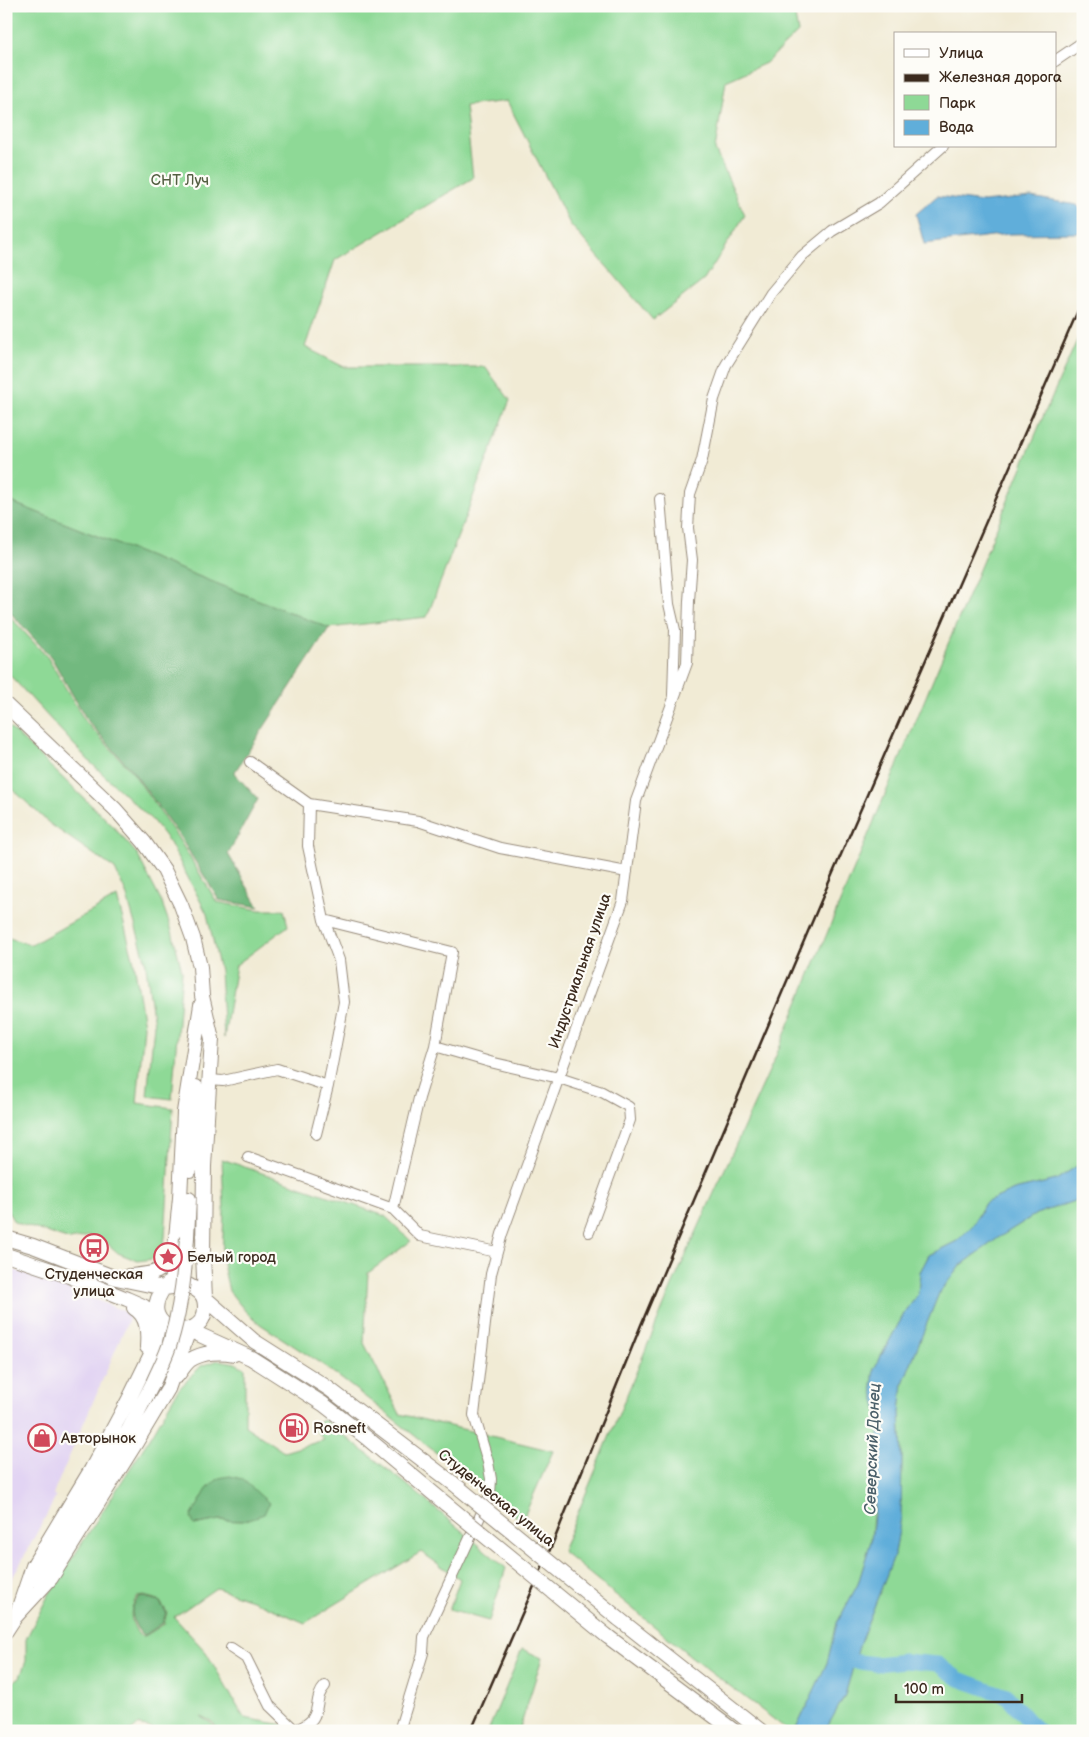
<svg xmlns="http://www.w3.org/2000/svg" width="1089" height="1737" viewBox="0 0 1089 1737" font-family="'Balsamiq Sans',sans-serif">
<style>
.built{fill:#e2d4f3}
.green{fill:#8ed996;stroke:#64825a;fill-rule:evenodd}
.forest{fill:#72b97f;stroke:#56724e}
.water{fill:#60aeda;stroke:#4e6c7c}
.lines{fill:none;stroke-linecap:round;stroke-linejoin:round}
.river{stroke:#60aeda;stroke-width:15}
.minor-casing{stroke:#968a7a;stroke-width:12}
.major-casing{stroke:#968a7a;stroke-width:16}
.minor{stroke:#fff;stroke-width:10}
.major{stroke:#fff;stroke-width:14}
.rail{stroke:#3b2a1e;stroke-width:2.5}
.major-bridge-casing{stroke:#968a7a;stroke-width:16;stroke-linecap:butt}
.major-bridge{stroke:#fff;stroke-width:14}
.labels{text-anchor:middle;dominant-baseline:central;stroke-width:4.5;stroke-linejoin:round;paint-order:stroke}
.park-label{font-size:15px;fill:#545f42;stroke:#fdfcf7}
.street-label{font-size:15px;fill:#3b2a1e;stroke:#fdfcf7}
.poi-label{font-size:15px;fill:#3b2a1e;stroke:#fdfcf7;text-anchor:start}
.water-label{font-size:16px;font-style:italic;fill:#4a5f69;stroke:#fdfcf7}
</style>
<rect width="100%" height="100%" fill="#fdfcf7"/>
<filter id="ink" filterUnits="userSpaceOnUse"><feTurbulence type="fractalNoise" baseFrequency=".02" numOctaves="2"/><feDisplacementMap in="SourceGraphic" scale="10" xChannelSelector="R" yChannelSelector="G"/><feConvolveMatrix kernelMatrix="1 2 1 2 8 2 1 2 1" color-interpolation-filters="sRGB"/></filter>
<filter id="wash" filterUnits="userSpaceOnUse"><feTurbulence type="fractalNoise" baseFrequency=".0096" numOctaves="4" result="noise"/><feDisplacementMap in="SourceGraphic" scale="20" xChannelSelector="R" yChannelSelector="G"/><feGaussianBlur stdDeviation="1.12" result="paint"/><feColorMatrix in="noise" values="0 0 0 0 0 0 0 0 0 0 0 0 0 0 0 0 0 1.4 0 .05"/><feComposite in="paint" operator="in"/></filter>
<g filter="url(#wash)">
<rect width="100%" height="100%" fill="#f1ebd5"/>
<path class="built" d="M6 1268 39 1277 131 1314 53 1494 56 1497 6 1590V1315L10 1299 6 1298Z"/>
<path class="green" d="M6 6H793L798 32 766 63 726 81 715 150 745 215 704 280 653 320 570 224 507 101 465 106 473 178 335 260 305 347 344 367H485L510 400 427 617 329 628 6 500Z
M1083 327V1162L1056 1180 1014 1190 985 1203 973 1225 957 1241 929 1255 920 1272 918 1294 904 1314 874 1369 872 1387 878 1412 879 1433 871 1541 858 1584 837 1623 827 1663 795 1731H789L693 1658 562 1551 672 1286 775 1058 1042 419Z
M6 612 48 658 85 721 133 773 178 838 217 902 259 910H284L288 926 236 965 224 1038 220 971 207 914 170 843 153 821 90 762 6 671Z
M6 724 111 824 137 854 162 903 172 931 182 971 172 1099 147 1096 154 1025 145 959 126 893 115 869 50 824 6 783Z
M117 897 134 962 144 1026 137 1103 173 1108 165 1237 163 1248 152 1259 138 1261 118 1253 107 1243 90 1236 70 1240 14 1222 6 1208V937L31 945Z
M222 1159 385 1216 411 1241 368 1273 364 1343 400 1414 553 1451 522 1521 381 1409 326 1367 260 1324 246 1312 229 1291 222 1260 224 1210Z
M1083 1198V1731H825L845 1695 860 1643 895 1553 901 1516 902 1456 900 1412 903 1383 939 1293 960 1266 998 1238 1036 1214Z
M219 1360 235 1363 245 1368V1426L284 1452 324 1440 313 1427 316 1423 324 1420 405 1483 506 1568 489 1621 449 1610 460 1579 421 1552 305 1623 252 1600 216 1588 174 1617 206 1652 244 1718 284 1725 291 1731H257L264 1729 256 1731H217C216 1722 208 1719 201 1717 206 1721 214 1722 216 1731H198L194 1726 197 1731H163L138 1725 131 1731H6V1687L20 1677 26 1661V1639L48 1596 153 1433 178 1390 201 1366ZM219 1478 243 1521 219 1520 194 1525ZM144 1596 159 1600 167 1612 164 1624 145 1636 139 1635C130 1622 128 1611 137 1597Z
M522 1649 542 1658 519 1731H488Z"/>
<path class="forest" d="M6 500 329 628 234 773 258 799 228 854 259 907 219 900 180 837 134 773 87 720 51 657 6 608Z
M230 1476 242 1479 269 1503 264 1514 243 1521 219 1520 194 1525 191 1517 207 1489 219 1478Z
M144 1597 159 1601 166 1612 163 1623 145 1635C136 1632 132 1619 132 1610 133 1605 136 1602 138 1598Z"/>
<path class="water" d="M937 196 983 202 1031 197 1077 205 1083 211V222L1079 233 1009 234 924 244 916 214Z
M1083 1162V1198L1036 1214 998 1238 960 1266 939 1293 903 1383 900 1412 902 1456 901 1517 895 1553 860 1643 845 1695 825 1731H795L827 1663 837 1623 858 1584 871 1541 875 1507 879 1433 878 1412 872 1387 874 1369 904 1314 918 1294 920 1272 929 1255 957 1241 973 1225 985 1203 1014 1190 1056 1180Z"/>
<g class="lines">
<path class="river" d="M842 1660 876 1664 904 1661 938 1664 959 1679 1007 1696 1028 1721 1039 1731"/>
</g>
</g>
<g filter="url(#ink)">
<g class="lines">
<defs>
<path id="minor" d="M1055 61 1083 42
M660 499 669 604 675 630 673 695
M250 762 309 804 418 821 500 848 627 872
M309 804 308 846 324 920 339 960 344 1002 328 1086 316 1134
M324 920 452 952 435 1046 419 1098 393 1209
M435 1046 490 1062 559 1078 602 1092 629 1107 630 1120 589 1232
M210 1080 223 1081 277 1069 328 1086
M248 1157 393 1209 420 1236 497 1252
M231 1648 246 1658 270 1706 295 1730C327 1718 310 1702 325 1686
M399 1731 423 1653 424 1637 490 1495 491 1479 488 1462 474 1415 491 1274 502 1234 623 901 636 801 687 663 689 601 692 560 688 528 690 494 702 460 714 399 726 365 771 293 802 256 832 231 879 203 943 146"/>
<path id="major" d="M6 705 115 809 144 842 164 870 181 905 193 938 200 967 202 996 212 1039 204 1166 203 1255 205 1298 254 1341 328 1388 458 1487
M190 1170 196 1087
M187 1237 189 1199
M6 1238 33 1246 116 1278 164 1288 170 1282 172 1277 180 1198 184 1112 201 1005
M6 1255 69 1276 127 1299 143 1306 159 1319 154 1348 129 1399 91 1470 33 1566 18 1610
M129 1276C153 1274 161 1275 174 1252
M188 1285C199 1291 205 1294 205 1307 205 1347 133 1330 164 1288Z
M134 1308C148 1316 148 1333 147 1347
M177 1376C181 1371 185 1364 190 1360 203 1352 220 1351 234 1354
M38 1581 129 1429 153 1383
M16 1616 51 1578 137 1441 168 1389 189 1330 251 1358 323 1404 368 1439 446 1504
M619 1619 761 1731
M6 1631 21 1608
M607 1636 734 1731"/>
</defs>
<use href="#minor" class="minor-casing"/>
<use href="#major" class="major-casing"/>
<use href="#minor" class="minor"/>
<use href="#major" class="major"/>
<path class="rail" d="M471 1731 555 1538 641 1325 826 889 1083 299"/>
<defs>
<path id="major-bridge" d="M153 1383C159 1369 167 1355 171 1340 181 1307 185 1271 187 1237
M458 1487 619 1619
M446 1504 607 1636"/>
</defs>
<use href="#major-bridge" class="major-bridge-casing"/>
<use href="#major-bridge" class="major-bridge"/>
</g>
</g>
<defs>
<symbol id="bus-ring" viewBox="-11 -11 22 22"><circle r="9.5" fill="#fdfcf7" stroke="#d1495b" stroke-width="1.5"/><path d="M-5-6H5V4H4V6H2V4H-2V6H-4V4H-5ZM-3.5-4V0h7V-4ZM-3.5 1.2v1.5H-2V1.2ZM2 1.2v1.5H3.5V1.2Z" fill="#d1495b"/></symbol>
<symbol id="sight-ring" viewBox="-11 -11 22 22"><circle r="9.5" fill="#fdfcf7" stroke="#d1495b" stroke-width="1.5"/><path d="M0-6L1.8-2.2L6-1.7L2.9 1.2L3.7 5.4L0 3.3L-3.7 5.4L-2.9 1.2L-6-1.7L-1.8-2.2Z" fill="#d1495b"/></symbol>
<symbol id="fuel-ring" viewBox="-11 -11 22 22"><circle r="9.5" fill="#fdfcf7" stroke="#d1495b" stroke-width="1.5"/><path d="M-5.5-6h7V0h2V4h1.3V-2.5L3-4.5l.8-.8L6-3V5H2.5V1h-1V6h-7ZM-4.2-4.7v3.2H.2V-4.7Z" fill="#d1495b"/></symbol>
<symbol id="shop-ring" viewBox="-11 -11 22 22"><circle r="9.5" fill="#fdfcf7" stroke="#d1495b" stroke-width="1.5"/><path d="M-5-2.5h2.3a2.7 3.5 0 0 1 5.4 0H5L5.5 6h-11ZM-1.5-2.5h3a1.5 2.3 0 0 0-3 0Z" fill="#d1495b"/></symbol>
</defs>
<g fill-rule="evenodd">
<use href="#bus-ring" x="78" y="1232" width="32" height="32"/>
<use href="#sight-ring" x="152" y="1241" width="32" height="32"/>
<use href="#fuel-ring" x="278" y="1412" width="32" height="32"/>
<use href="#shop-ring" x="26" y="1422" width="32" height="32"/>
</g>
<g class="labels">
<g class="park-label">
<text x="180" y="180">СНТ Луч</text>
</g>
<g class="street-label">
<text transform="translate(580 971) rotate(-71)">Индустриальная улица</text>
<text transform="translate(496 1498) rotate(39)">Студенческая улица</text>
</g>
<g class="poi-label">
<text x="187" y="1257">Белый город</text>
<text x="94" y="1274" text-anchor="middle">Студенческая<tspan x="94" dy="17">улица</tspan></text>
<text x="313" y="1428">Rosneft</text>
<text x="61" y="1438">Авторынок</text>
</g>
<g class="water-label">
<text transform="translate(873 1449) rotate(-88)">Северский Донец</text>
</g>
</g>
<rect width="1089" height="1737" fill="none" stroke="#fdfcf7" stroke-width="25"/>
<rect x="894" y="32" width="162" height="115" fill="#fdfcf7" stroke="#afa8a0"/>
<rect x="904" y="49" width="25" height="8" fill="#ffffff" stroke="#afa8a0"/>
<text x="939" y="58" font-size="15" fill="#3b2a1e">Улица</text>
<rect x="904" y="74" width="25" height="8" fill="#3b2a1e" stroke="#afa8a0"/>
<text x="939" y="82" font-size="15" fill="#3b2a1e">Железная дорога</text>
<rect x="904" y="95" width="25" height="15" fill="#8ed996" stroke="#afa8a0"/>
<text x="939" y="108" font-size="15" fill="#3b2a1e">Парк</text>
<rect x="904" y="120" width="25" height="15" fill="#60aeda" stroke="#afa8a0"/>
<text x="939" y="132" font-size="15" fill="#3b2a1e">Вода</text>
<path d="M896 1694v8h126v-8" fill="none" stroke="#3b2a1e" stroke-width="2.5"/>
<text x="904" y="1694" font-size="15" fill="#3b2a1e" stroke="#fdfcf7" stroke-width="4" paint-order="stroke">100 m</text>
</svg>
